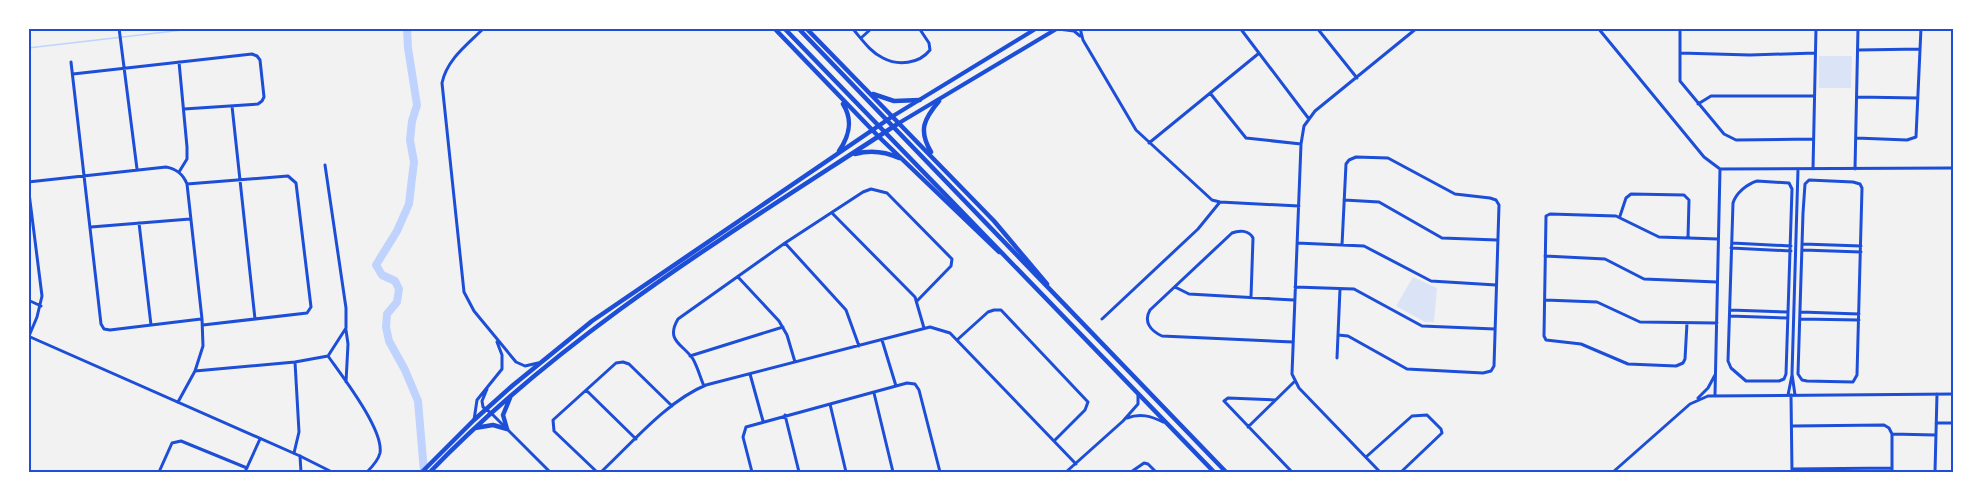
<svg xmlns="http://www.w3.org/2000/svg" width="1982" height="501" viewBox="0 0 1982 501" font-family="'Work Sans',sans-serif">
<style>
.green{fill:#dbe4f7}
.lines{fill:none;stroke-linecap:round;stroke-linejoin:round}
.stream{stroke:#bfd3fe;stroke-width:1.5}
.river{stroke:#bfd3fe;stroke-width:8}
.minor{stroke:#1d4ed8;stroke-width:3}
.tertiary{stroke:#1d4ed8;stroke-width:3}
.secondary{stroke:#1d4ed8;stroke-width:4}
.primary{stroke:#1d4ed8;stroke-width:4.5}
.trunk{stroke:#1d4ed8;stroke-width:4.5}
.neatline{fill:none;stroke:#1d4ed8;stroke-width:2}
</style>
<rect width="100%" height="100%" fill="#f2f2f2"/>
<path class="green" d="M1819 56H1852L1851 88H1819Z
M1413 277 1437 288 1434 322H1425L1396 306Z"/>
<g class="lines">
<path class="stream" d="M28 48 200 28"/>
<path class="river" d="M407 28 408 48 417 105 412 121 410 140 414 162 412 178 409 204 397 231 376 265 382 275 395 281 399 289 397 302 387 314 386 327 389 341 405 370 418 401 424 472"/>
<path class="minor" d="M119 28 137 169
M484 28C468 44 447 59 442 83L464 292 474 311 516 362 525 366 538 363
M852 28C861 38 870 52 883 58 898 66 919 64 930 50L929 43 919 28
M1080 28 1083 40 1136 130 1212 200 1220 202 1299 206
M1240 28 1309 119
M1317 28 1357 78
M1598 28 1704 157 1720 169 1954 168
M1680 28V81L1724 134 1736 140 1813 139
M1058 29 1074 31 1080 36
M861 38 872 28
M1859 50 1920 49
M1680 53 1750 55 1815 53
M71 62 101 324 104 329 110 330 201 319
M179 62 187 147V159L179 172
M73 74 252 54 257 56 260 60 264 97 262 101 258 104 184 109
M1210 93 1246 138 1301 144
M1857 97 1918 98
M1698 104 1711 96H1814
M232 106 255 319
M1856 138 1907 140 1916 137 1921 28
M1149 143 1258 54
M1813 169 1816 28
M1855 169 1858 28
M1809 180 1853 182 1860 184 1862 188 1857 375 1853 382 1807 381 1802 380 1798 374 1803 213 1805 184Z
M1757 181 1789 183 1792 189 1786 374 1784 379 1779 381H1746L1731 368 1728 361 1733 203C1736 193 1747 184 1757 181Z
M28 182 166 167C177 169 183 174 187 184L202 319 203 346 195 371 178 402
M187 184 288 176 296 183 311 307 307 313 203 325
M28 185 42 296 37 317 29 336
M1344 200 1379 202 1442 238 1497 240
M832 213 915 297 924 328
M1620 216 1626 198 1631 194 1684 195 1689 200 1688 238
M139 223 151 325
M91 227 190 219
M785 243 846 310 859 346
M1297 243 1364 246 1431 281 1496 285
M1732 243 1791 246
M1803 244 1861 246
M1731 248 1791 251
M1803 250 1861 252
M1545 256 1605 259 1644 279 1717 282
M738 277 779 321 787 335 795 362
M1175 287 1189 294 1294 300
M1295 287 1354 289 1422 326 1495 329
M1251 297 1253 238C1249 230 1239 230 1232 233L1150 310C1143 322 1151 331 1162 336L1293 342
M28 300 41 306
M1545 300 1597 302 1640 322 1717 323
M1730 310 1788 312
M1801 312 1859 314
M1730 316 1788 318
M1102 319 1198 229 1220 202
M1801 319 1859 320
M1687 323 1685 359 1683 363 1676 366 1628 364 1581 344 1546 340 1544 336 1546 216 1550 214 1616 216 1659 237 1718 239
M1338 335 1348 336 1407 369 1483 373 1491 371 1494 366 1499 205 1496 200 1490 198 1455 194 1388 158 1356 157 1349 160 1346 164 1342 245
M882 340 896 386
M957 340 988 312 994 310H1001L1088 402 1085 410 1054 441
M328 356C342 376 384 430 380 453 378 461 372 467 367 472
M690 356 783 327
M1337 358 1340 289
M295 362 328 356 346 328V308L325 165
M195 371 295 362 299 432 294 453
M750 374 763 421
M346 382 348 344 346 330
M704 386C700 377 698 368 693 359 683 344 665 341 678 319L785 243 863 192 871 189 887 193 952 259 951 266 917 301
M487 389 482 401 483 407 491 413 550 472
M586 390 636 439
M874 393 893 472
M1715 395 1720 169
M1788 395 1792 375
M1791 395 1792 472
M1795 395 1792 374 1798 169
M1698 398 1708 388 1715 375
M1275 400 1228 398 1224 401 1292 472
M830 404 846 472
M785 415 799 472
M1127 418C1140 413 1151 416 1163 422
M474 420 477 400 502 369V355L497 342
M1936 423H1954
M1792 426 1884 425 1889 428 1892 434V472
M1248 427 1294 382
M1892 434 1935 435
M300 456 301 472
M1366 457 1412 416 1427 415 1441 429 1442 433 1401 472
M1792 469 1892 468
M159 472 172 443 181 441 247 468
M245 472 260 439
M597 472 554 431 553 420 616 363 623 362 629 364 672 406
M601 472C631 444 667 401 706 385L930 327 950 333 1076 464
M752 472 743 437 746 427 907 383 915 384 919 390 940 472
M1066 472 1123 421 1138 404V394
M1131 472 1144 463 1148 464 1156 472
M1380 472 1299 388 1292 374 1301 144 1304 126 1315 111 1417 28
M1613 472 1690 404 1708 396 1954 394
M1935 472 1937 394"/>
<path class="tertiary" d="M28 336 300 456 332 472"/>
<path class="secondary" d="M893 116 1037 28
M899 123 1058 28"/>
<path class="primary" d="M774 28 879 137 999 252
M806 28 994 221 1047 284
M873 94 894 101 920 100
M839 151C850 135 853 120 843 104
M931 152C918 130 924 119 939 101
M855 154C870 150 884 151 899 158
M475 428 493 425 507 429
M507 429 503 415 510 398
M422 472 474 420 512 386 592 321 893 116
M430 472C566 331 736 230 899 123"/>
<path class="trunk" d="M784 28 1214 472
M798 28 1226 472"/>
</g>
<rect width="1982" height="501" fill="none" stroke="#ffffff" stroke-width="60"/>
<rect x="30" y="30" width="1922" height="441" class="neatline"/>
</svg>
